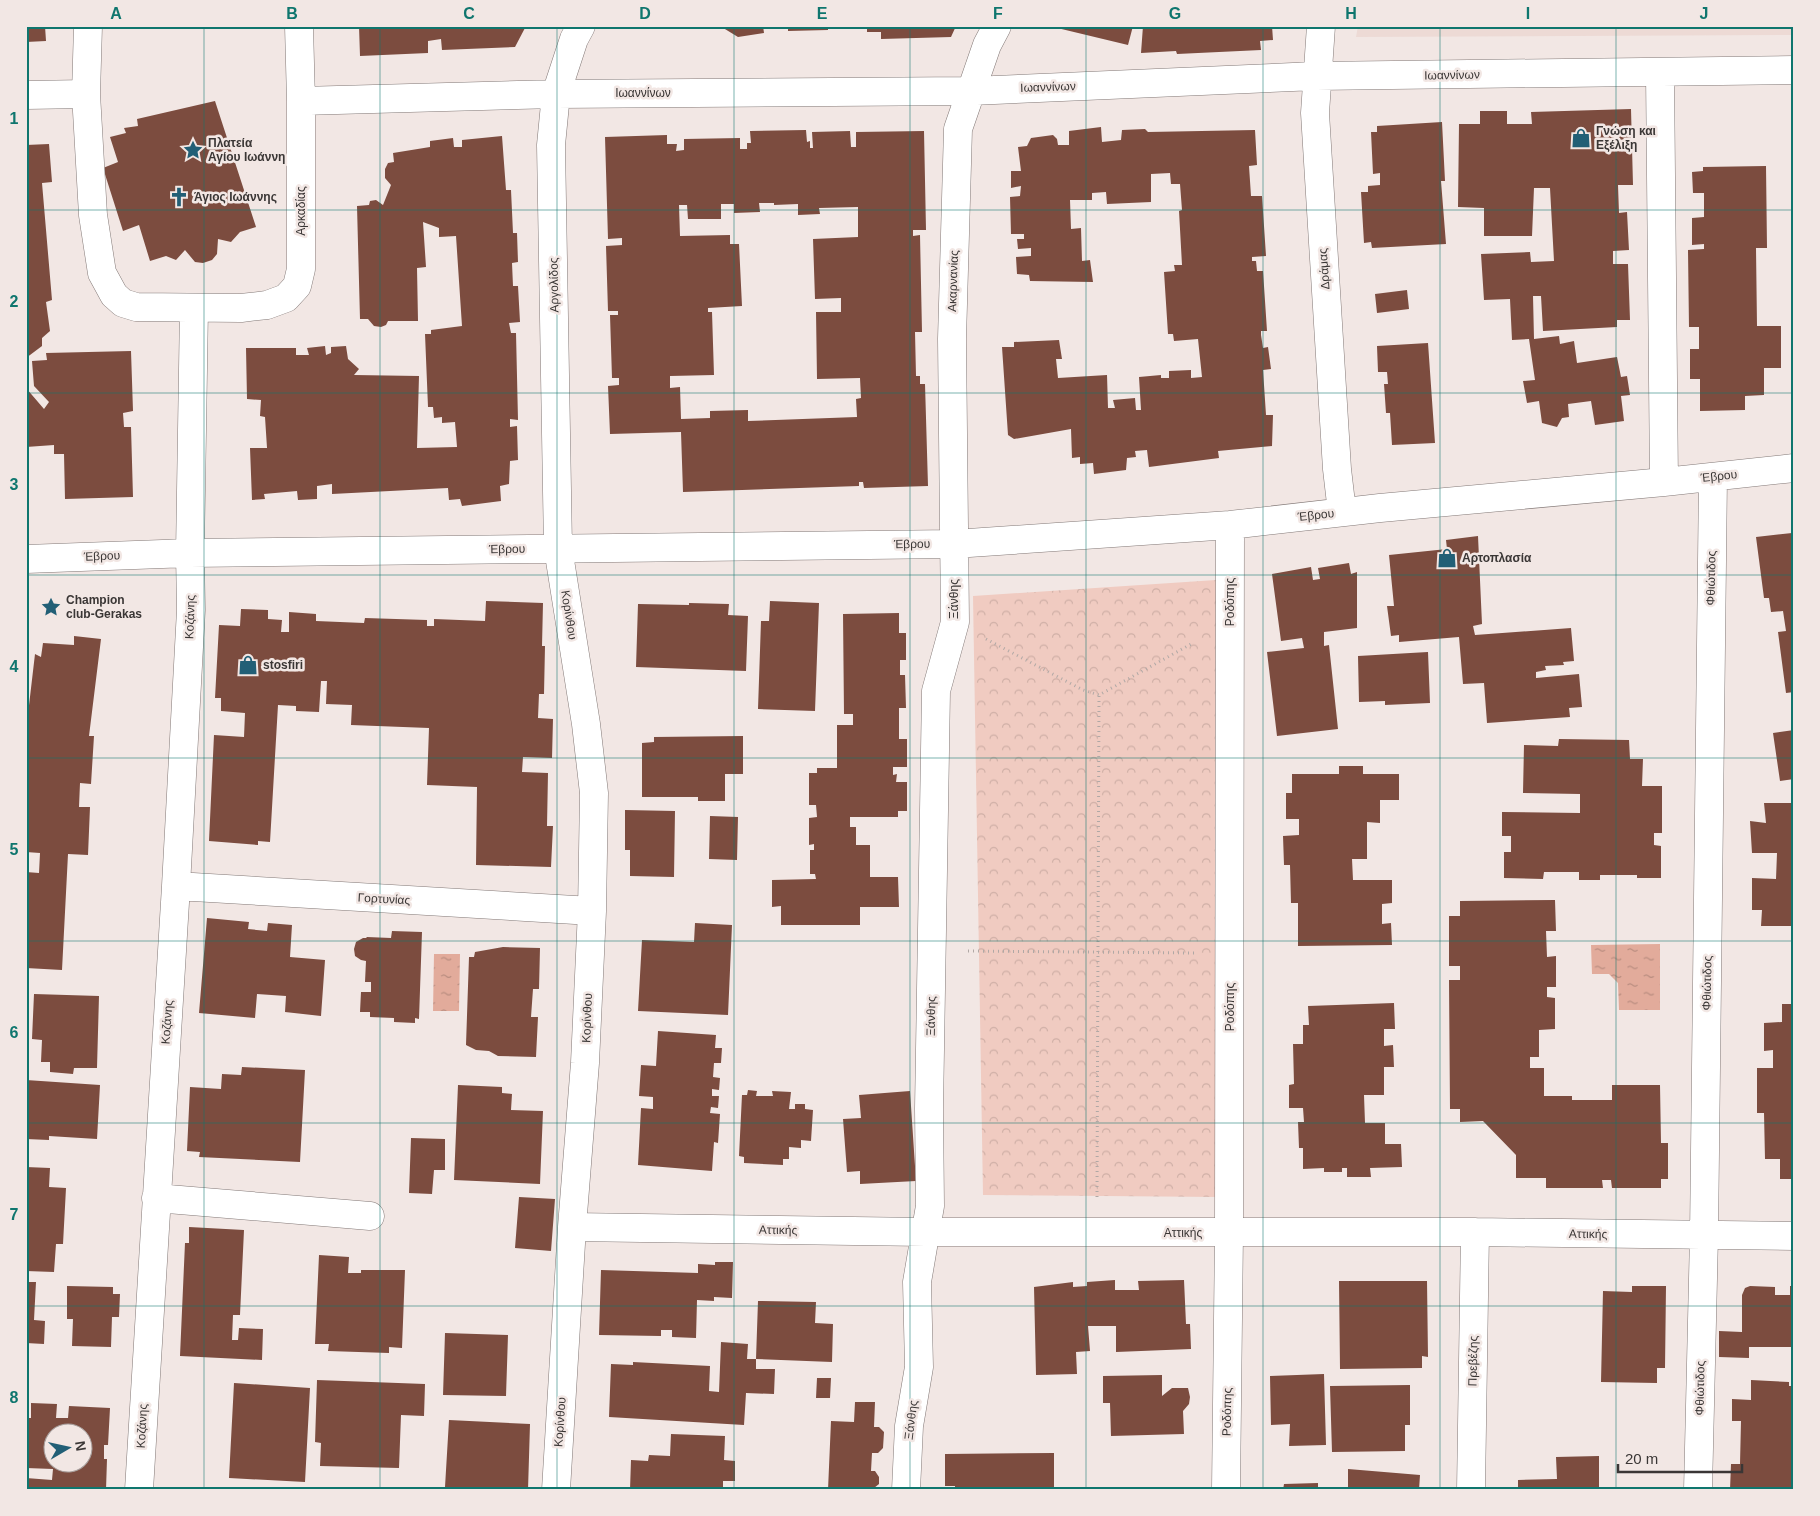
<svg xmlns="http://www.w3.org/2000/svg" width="1820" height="1516" viewBox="0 0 1820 1516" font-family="Helvetica,sans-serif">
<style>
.built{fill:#eddad5}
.park{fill:url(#park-crowns)}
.water{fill:url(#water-ripples)}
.building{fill:#7c4c3f;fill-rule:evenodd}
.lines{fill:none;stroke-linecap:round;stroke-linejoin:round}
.minor-casing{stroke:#837977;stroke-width:29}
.path{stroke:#b0a8a5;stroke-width:3;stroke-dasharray:1 4;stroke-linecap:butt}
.minor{stroke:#fff;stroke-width:28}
.grid{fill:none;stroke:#0f766e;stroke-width:1;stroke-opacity:0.55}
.labels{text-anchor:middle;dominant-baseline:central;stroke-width:5;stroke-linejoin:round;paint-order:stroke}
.street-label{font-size:12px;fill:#3a3635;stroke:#f2e7e4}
.poi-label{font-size:12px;font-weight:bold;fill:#3a3635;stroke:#f2e7e4;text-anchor:start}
.neatline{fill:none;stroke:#0f766e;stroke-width:2}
.grid-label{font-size:16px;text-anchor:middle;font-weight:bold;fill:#0f766e}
</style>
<defs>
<pattern id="park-crowns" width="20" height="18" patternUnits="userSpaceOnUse" patternTransform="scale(1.25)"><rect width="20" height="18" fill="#f0cbc1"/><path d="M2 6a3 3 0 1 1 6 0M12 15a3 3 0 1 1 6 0" fill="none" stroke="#cfafa6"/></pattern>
<pattern id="water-ripples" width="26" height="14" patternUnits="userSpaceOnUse" patternTransform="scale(1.25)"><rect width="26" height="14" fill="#e2ab9b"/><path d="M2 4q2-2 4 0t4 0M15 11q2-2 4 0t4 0" fill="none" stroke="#b88c7f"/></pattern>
</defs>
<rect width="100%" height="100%" fill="#f2e7e4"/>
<path class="built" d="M1358 26H1794V35L1356 37Z"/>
<path class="park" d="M1216 580 1218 1197 983 1195 973 596Z"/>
<path class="water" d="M1660 944V1010H1619L1618 983 1609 974H1592L1591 945Z
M434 954H460L459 1011H433Z"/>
<path class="building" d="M26 26H45L46 41 26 42Z
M359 26H526L515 47 442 50 441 39 428 41V53L360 56Z
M720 26H763L764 33 738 37Z
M788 26H828V30L788 31Z
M867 26H956L951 37 881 39V32H867Z
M1049 26H1133L1128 45Z
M1143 26H1272L1273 40 1260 41 1261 50 1177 54 1176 51 1141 53Z
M215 101 256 227 240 232 231 242 218 239 217 254 212 260 203 263 195 262 185 250 176 260 166 256 150 261 139 225 123 231 103 168 118 162 110 137 126 133 124 128 138 126 137 119Z
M1631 109 1633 185H1618L1619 213 1627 212 1629 250 1613 251V264H1628L1630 320H1617V327L1543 331 1541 296H1533L1534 339 1559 336 1560 344 1574 341 1577 363 1617 357 1621 377 1627 376 1630 395 1621 396 1624 421 1595 425 1591 401 1568 404 1569 417 1562 418 1557 427 1542 423 1539 401 1527 403 1523 381 1535 380 1529 339 1512 340 1510 299 1484 300 1481 254 1530 252 1531 262 1554 261 1550 188H1534L1532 236H1484V208L1458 207 1459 124H1480V111H1507V124H1532L1531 112Z
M1442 122 1445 181H1441L1446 244 1372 248 1371 242 1364 243 1361 192H1368V186L1380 185V173L1373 174 1371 132H1377V126Z
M1101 127 1102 142 1121 140 1122 130 1145 129 1148 132 1255 130 1257 165 1249 166 1251 196H1262L1266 256 1252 257V261H1256L1257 271H1263L1267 331H1261V335L1263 348 1268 347 1271 369 1263 370 1266 415H1273L1272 446 1218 451 1219 458 1149 467 1147 450 1135 451 1136 457 1127 458 1126 470 1094 474 1093 463 1080 464V457L1072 458 1071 429 1014 439 1008 435 1002 347H1014V342L1059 340 1062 359H1056L1058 378 1107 375 1108 408H1115L1113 400 1135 398 1136 410H1141L1139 377 1161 375V378H1169V371L1191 370V378L1202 377 1198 339 1174 341 1173 334H1168L1164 272 1175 271 1174 265H1182L1179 211 1182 210 1180 184H1171L1170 173 1151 174V202L1107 204 1106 192 1092 193V200H1070L1071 229 1081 228 1082 261 1090 260 1093 282 1030 281 1029 275 1017 274 1016 257 1031 256V248L1018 249 1017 239H1024V234H1011L1010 197 1020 196 1021 186 1011 188V171H1021L1018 147 1027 146 1031 138 1053 135 1057 139 1058 145H1069V131Z
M806 130 807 142 810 141V148H813L812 132 850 131 851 147H856V132L924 131 926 230H913V236L920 235 922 332H915L916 376H920V384H925L928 486 864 488 863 482H859V486L683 492 681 432 610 434 608 386 619 385V378H612L610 315H618V311H608L606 246 622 245V238L608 239 605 137 667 135V144H677L676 151 684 150V139L740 138V149H747V143H751L750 131ZM759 203H774V205L798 204V215L820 214 819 208 858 207V237L813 239 815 299 841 298V312H816L817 379 860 378 861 398 856 399 857 417 748 421V410L710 411V418L681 419 680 387 670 388V376L714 375 712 312H708V308L742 306 739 244H730V235L680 236 679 205H687L688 219H721V204H734V213L760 212Z
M502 136 506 190H511L513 233H517L518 262 512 263 513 286H518L520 322 509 323 511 333H516L518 420 510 419V427L517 426 518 460 510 461 509 484 500 486 501 501 462 506 460 499 449 500 448 488 332 494V484L317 486V499L298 500 297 491 264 494 265 499 252 500 250 448H267L265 417 260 416 261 400 247 399 246 348H296V355H309L307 348 325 346 326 355 331 353V347L346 346 348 359 359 369 354 375 419 376 417 448 457 447 455 422 442 423V417L434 418 433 407H428L425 334H431V330L462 326 456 236 439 237V228L423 222 426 267 417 268 418 321H388L386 325 381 327 374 326 368 319H360L357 206 369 205 370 201 376 200 383 205 391 185 385 178V169L388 163 394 162 393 153 430 147V141L453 138 454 147H462V140Z
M49 144 52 182 42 183 52 300 46 302 50 331 42 338V346L26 358V145Z
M1766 166 1767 248H1756L1757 326H1781V368H1764V395L1745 396V410L1700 411V379H1690V349H1699V327H1689L1688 250 1704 249V244L1692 245V218L1704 217V193H1693L1692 172 1703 171V167Z
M1407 290 1409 309 1377 313 1375 294Z
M1428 343 1435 443 1392 445 1390 413H1386L1384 384H1388L1387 372H1378L1377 346Z
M131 351 133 411 123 413 124 427H131L133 497 65 499 64 454H54V445L26 447V388L44 409 49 402 34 386 32 361 47 360 46 353Z
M1791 527H1794V692L1786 693 1778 632 1786 631 1783 611 1771 612 1769 598H1764L1756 537 1792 533Z
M1478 536 1482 624 1473 626 1475 635 1571 628 1574 661 1563 662 1564 665 1545 666 1546 670 1536 672V678L1579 674 1582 707 1569 708 1570 717 1487 723 1484 683 1463 684 1459 637 1399 642V635L1391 636 1387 606H1394L1389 555 1447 549 1446 540Z
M1349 563 1351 574 1357 572V628L1324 632V646L1329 645 1338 729 1277 736 1267 652 1304 648 1302 638 1281 641 1272 574 1311 567 1313 580 1320 579 1318 568Z
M486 601 543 603 542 646H545L544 694H539L538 718 553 719 552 758 523 757 522 772 548 773 547 826H553L551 867 476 865 477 787 427 785 429 728 351 725 352 705 326 704 327 681H321L319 712 296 711V706L278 705 270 842 258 841V845L209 841 214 735 244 737 245 713 221 711V698H215L219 625 240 626 241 609 268 610V619L282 620 281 632H289V612L316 614V621L364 623 365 618 427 620V626H434V619L485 621Z
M770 601 819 603 815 711 758 709 761 621H769Z
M689 603 729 604 728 615 748 616 746 671 636 667 638 604 689 605Z
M899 613V633H906V660H900V675H905L906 708H899V739H907V767H893V775L897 774 896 782H907V811H898V817H850V827H856V845H870V877H898L899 907H860V925H781V906L772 907V880L816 879 815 874H810V850H814V844L809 845V818L817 817 816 805H809V773H817V768H837V725H853V714H844L843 614Z
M74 636 101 639 89 736H94L91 784 80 783 79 807H90L88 855 68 854 62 970 26 968V872L39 873 40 853 26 852V731L35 654 41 657 43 643 74 645Z
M1428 652 1430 703 1385 705V701L1359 702 1358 656Z
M1794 730V779L1780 781 1773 733Z
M743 736V774H725V801H698V797H642V743L654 742V737Z
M1559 739 1629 740 1630 759H1643L1642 786H1662V833H1654V845L1661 846V878H1637V875H1600V880H1579V872H1544L1543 879 1504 878V852H1511V836H1502V812L1580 813V794L1523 793 1524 745 1558 746Z
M1339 766H1363V774H1399V800H1380V823L1367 822V859H1352L1353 880H1392V903L1382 904V924L1391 923 1392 945 1298 946V903H1291L1290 865H1284L1283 836 1299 835V819H1286V793H1292V774H1339Z
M1764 803H1794V926H1761L1762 910H1752V878L1776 879 1777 853H1752L1750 821 1766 823Z
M625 810 675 811 674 877 630 876V850H625Z
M710 816 738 817 737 860 709 859Z
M1555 900 1556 931H1546L1547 957 1556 956V987H1547V997L1555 998V1029L1539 1030V1057H1530V1068H1544V1096H1572V1100H1612V1085H1660L1661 1143H1668V1179H1661V1188H1612L1611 1180H1602L1603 1188H1546V1178H1516V1155L1483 1121 1460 1122V1109H1450L1449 980H1460V966H1449V916H1460V901Z
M207 918 249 922 248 929 267 931 268 923 292 925 290 957 325 960 321 1016 285 1012 286 996 257 994 255 1018 199 1013Z
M695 923 732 925 728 1015 638 1011 642 940 694 942Z
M392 931 422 932 419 1019 415 1018V1023L394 1022V1018L370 1017V1012H360L361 992H371V982H365L366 961 361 960 355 956 354 949 356 942 363 938H366L367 937 391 938Z
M503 947 540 948 539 989H533L531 1017H538L536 1057 498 1056 489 1051 476 1050 466 1045 469 957H474L475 952Z
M34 994 99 996 97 1068H74L73 1074 50 1072V1062H41L42 1040 32 1039Z
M1394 1003 1395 1029H1384V1046L1393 1045 1394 1067H1384V1095H1364L1365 1123H1385V1144H1401L1402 1167 1370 1168 1371 1177H1347V1168H1342V1172H1324V1168L1303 1169V1148H1299L1298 1122H1304L1303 1108H1289V1085L1294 1084 1293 1044H1303V1025H1309L1308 1006Z
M1782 1004H1794V1179H1780V1159H1765L1764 1113H1757V1068H1773V1050L1764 1051V1023L1782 1022Z
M658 1031 716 1035 715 1048H722L721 1063H714L713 1077 720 1078 719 1090 712 1089V1096H719L718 1108 711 1107 710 1113 720 1114 718 1143 714 1142 712 1171 638 1165 641 1108 653 1109V1097L639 1096 641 1065 656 1066Z
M242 1067 305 1070 300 1162 199 1157 200 1152 187 1151 190 1087 221 1089 222 1074 241 1075Z
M26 1080 100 1085 97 1139 49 1136V1140L26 1139Z
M458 1085 502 1087V1093L512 1094 511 1110 543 1111 540 1184 454 1180Z
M748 1090 757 1091 756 1096H773L772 1091 791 1092 789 1109H795V1104H805V1109L813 1110 811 1141 801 1140V1148L789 1147V1159H783V1165L744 1163V1157L739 1156 742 1095H747Z
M910 1091 916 1181 860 1184V1171L847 1172 843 1119 861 1118 859 1095Z
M411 1138 445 1139V1170H434L432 1194 409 1193Z
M26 1167 50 1168 49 1187 66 1188 63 1244H56L54 1272 26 1271Z
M519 1197 555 1199 551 1251 515 1248Z
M189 1227 244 1230 240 1315H233L232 1340H238L239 1328 263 1329 262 1360 180 1356 185 1243H189Z
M319 1255 349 1257 348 1273H361V1270H405L402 1348 389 1347V1353L328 1351 329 1344H315Z
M715 1262H733L732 1298 714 1297V1301L697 1300 696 1338 672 1337V1330H661V1336L599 1335 601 1270 698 1273V1264L715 1265Z
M1115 1280V1290H1139L1138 1281 1184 1280 1186 1324H1190L1191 1349 1116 1352V1326H1088L1090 1351 1076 1352 1077 1374 1036 1375 1034 1287 1073 1282V1287L1087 1286V1282Z
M1339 1281H1427L1428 1357 1422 1356V1368L1340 1369Z
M26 1282H36L34 1320 45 1321 44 1344 26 1343Z
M67 1286 113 1287V1294H120L119 1317H112L111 1347 72 1346 73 1319H67Z
M1632 1286H1666L1665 1368H1657V1383L1601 1382 1603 1291 1632 1292Z
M1750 1286 1775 1287V1295H1790V1286H1794V1347H1749V1358L1719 1357V1331L1742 1332V1295L1745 1288Z
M758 1301 816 1302 815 1323 833 1324 832 1362 756 1359Z
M445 1333 508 1335 506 1396 443 1395Z
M721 1342 748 1344 747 1359H756V1369H775L774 1394 746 1393 744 1425 609 1417 611 1364 633 1365V1362L710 1366 709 1391 719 1392Z
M1324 1374 1326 1445 1289 1446 1290 1424 1271 1425 1270 1376Z
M1162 1375V1396L1172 1388H1188L1190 1397 1189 1404 1183 1411 1184 1434 1111 1436 1110 1403H1103V1376Z
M817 1378H831L830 1398H816Z
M317 1380 425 1384 424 1416 401 1415 399 1468 320 1466 321 1443 315 1442Z
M1751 1380 1789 1382V1386H1794V1490H1730L1731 1464H1740L1741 1421H1732V1399L1751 1400Z
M234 1383 310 1388 305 1482 229 1478Z
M1410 1385V1425H1405V1451L1332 1452 1330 1386Z
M855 1402H875L874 1427H879L884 1432 883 1448 878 1453H872L871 1471H875L879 1477V1484L874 1488 876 1490H828L831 1421 854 1422Z
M31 1403 57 1404 56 1418H68L69 1406 110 1408 108 1445H104V1459H107L106 1490H26V1478L52 1480 53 1469 26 1468V1418H31ZM52 1434H82V1464H52Z
M449 1420 530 1424 528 1490 445 1487Z
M671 1434 725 1436 724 1460 735 1461V1481H723V1490H630L631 1460 648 1461 649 1455 670 1456Z
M1054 1453V1490H955V1486H945V1454Z
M1599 1456V1490H1518V1480L1557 1479 1556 1457Z
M1348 1469 1420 1475 1419 1490H1348Z
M1318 1483V1490H1283L1284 1484Z"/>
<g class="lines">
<defs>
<path id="minor" d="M88 26 86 94 93 215 102 273 114 295 123 303 136 307 241 308 267 305 286 298 297 286 301 269V101L299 26
M1321 26 1315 113 1337 469 1342 512
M1660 73 1664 482
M26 95 86 94
M301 101 556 94 971 91 1316 76 1794 70
M26 559 190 553 954 544 1230 525 1380 508 1664 482 1794 468
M176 886 592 911
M156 1198 370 1216
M572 1227 926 1232H1475L1794 1236
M139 1490 176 886 191 610 190 553 194 308
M556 1490 572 1227 585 1063 592 911 594 793 586 724 558 548 551 145 556 94 574 39 581 26
M906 1490 909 1426 919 1367 917 1282 930 1206 929 1109 936 691 955 622 952 339 958 129 987 45 997 26
M1226 1490 1229 1233 1230 525
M1471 1490 1475 1232
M1698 1490 1704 1236 1713 477"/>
</defs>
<use href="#minor" class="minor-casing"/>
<path class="path" d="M986 639 1083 690 1099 695 1193 643
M968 951 1194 953
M1097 1197 1099 695"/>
<use href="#minor" class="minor"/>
</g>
<path class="grid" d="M204 26V1490M380 26V1490M557 26V1490M734 26V1490M910 26V1490M1086 26V1490M1263 26V1490M1440 26V1490M1616 26V1490M26 210H1794M26 393H1794M26 575H1794M26 758H1794M26 941H1794M26 1123H1794M26 1306H1794"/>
<defs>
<symbol id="shop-bare" viewBox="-9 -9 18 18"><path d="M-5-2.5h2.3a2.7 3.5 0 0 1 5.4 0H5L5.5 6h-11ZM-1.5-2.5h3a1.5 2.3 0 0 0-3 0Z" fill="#225f76" stroke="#f2e7e4" stroke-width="2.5" paint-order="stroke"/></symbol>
<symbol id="sight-bare" viewBox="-9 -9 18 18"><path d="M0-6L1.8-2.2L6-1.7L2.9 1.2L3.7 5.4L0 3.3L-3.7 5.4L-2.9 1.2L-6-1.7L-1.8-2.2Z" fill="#225f76" stroke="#f2e7e4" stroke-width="2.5" paint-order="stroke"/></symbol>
<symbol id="church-bare" viewBox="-9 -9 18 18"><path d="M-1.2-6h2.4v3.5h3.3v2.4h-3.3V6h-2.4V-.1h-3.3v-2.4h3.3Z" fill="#225f76" stroke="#f2e7e4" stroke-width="2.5" paint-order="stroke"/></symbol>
</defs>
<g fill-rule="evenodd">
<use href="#shop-bare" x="1567" y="124" width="28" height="28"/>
<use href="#sight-bare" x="179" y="136" width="28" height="28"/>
<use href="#church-bare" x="165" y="183" width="28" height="28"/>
<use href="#shop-bare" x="1433" y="544" width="28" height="28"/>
<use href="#sight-bare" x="37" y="593" width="28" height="28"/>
<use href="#shop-bare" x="234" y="651" width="28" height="28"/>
</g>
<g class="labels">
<g class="street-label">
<text transform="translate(1452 75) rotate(-1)">Ιωαννίνων</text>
<text transform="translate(1048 87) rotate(-2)">Ιωαννίνων</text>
<text x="643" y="93">Ιωαννίνων</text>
<text transform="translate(301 211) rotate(-90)">Αρκαδίας</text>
<text transform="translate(1324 269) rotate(-94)">Δράμας</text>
<text transform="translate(953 281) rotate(-88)">Ακαρνανίας</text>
<text transform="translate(554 285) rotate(-91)">Αργολίδος</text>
<text transform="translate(1719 476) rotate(-6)">Έβρου</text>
<text transform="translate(1316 515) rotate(-6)">Έβρου</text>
<text transform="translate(912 544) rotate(-1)">Έβρου</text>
<text transform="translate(507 549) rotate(-1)">Έβρου</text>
<text transform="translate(102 556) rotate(-2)">Έβρου</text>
<text transform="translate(1711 578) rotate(-89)">Φθιώτιδος</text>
<text transform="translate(954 599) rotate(-90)">Ξάνθης</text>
<text transform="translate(1230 602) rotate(-90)">Ροδόπης</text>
<text transform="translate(569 615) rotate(81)">Κορίνθου</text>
<text transform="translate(190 617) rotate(-88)">Κοζάνης</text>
<text transform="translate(384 899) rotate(3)">Γορτυνίας</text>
<text transform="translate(1707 983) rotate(-89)">Φθιώτιδος</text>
<text transform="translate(1230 1007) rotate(-90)">Ροδόπης</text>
<text transform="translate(931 1016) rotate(-89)">Ξάνθης</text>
<text transform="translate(587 1018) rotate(-88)">Κορίνθου</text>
<text transform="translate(167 1022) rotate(-86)">Κοζάνης</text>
<text transform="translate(778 1230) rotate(1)">Αττικής</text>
<text x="1183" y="1233">Αττικής</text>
<text transform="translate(1588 1234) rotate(1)">Αττικής</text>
<text transform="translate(1473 1361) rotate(-89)">Πρεβέζης</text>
<text transform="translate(1700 1388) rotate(-89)">Φθιώτιδος</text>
<text transform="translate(1227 1412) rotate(-89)">Ροδόπης</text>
<text transform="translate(911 1420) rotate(-83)">Ξάνθης</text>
<text transform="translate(560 1422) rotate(-86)">Κορίνθου</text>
<text transform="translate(142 1426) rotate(-87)">Κοζάνης</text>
</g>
<g class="poi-label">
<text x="1596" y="131">Γνώση και<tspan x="1596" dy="14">Εξέλιξη</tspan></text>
<text x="208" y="143">Πλατεία<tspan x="208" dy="14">Αγίου Ιωάννη</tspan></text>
<text x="194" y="197">Άγιος Ιωάννης</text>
<text x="1462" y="558">Αρτοπλασία</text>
<text x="66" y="600">Champion<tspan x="66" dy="14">club-Gerakas</tspan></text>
<text x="263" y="665">stosfiri</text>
</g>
</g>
<rect width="1820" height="1516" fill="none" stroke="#f2e7e4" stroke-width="55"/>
<g transform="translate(68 1448) rotate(81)"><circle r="24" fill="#f2e7e4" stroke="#a8a09e"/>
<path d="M0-4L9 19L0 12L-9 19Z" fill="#225f76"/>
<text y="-8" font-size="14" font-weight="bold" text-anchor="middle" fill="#3a3635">N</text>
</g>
<path d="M1618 1464v8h124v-8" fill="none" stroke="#3a3635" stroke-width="2.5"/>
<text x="1625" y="1464" font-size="15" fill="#3a3635" stroke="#f2e7e4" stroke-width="4" paint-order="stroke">20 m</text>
<rect x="28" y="28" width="1764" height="1460" class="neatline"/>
<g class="grid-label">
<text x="116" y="19">A</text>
<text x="292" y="19">B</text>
<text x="469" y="19">C</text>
<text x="645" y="19">D</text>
<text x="822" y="19">E</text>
<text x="998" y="19">F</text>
<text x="1175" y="19">G</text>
<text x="1351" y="19">H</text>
<text x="1528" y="19">I</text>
<text x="1704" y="19">J</text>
<text x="14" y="124">1</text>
<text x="14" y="307">2</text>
<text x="14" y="490">3</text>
<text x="14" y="672">4</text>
<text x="14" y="855">5</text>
<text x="14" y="1038">6</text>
<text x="14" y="1220">7</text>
<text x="14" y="1403">8</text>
</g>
</svg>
